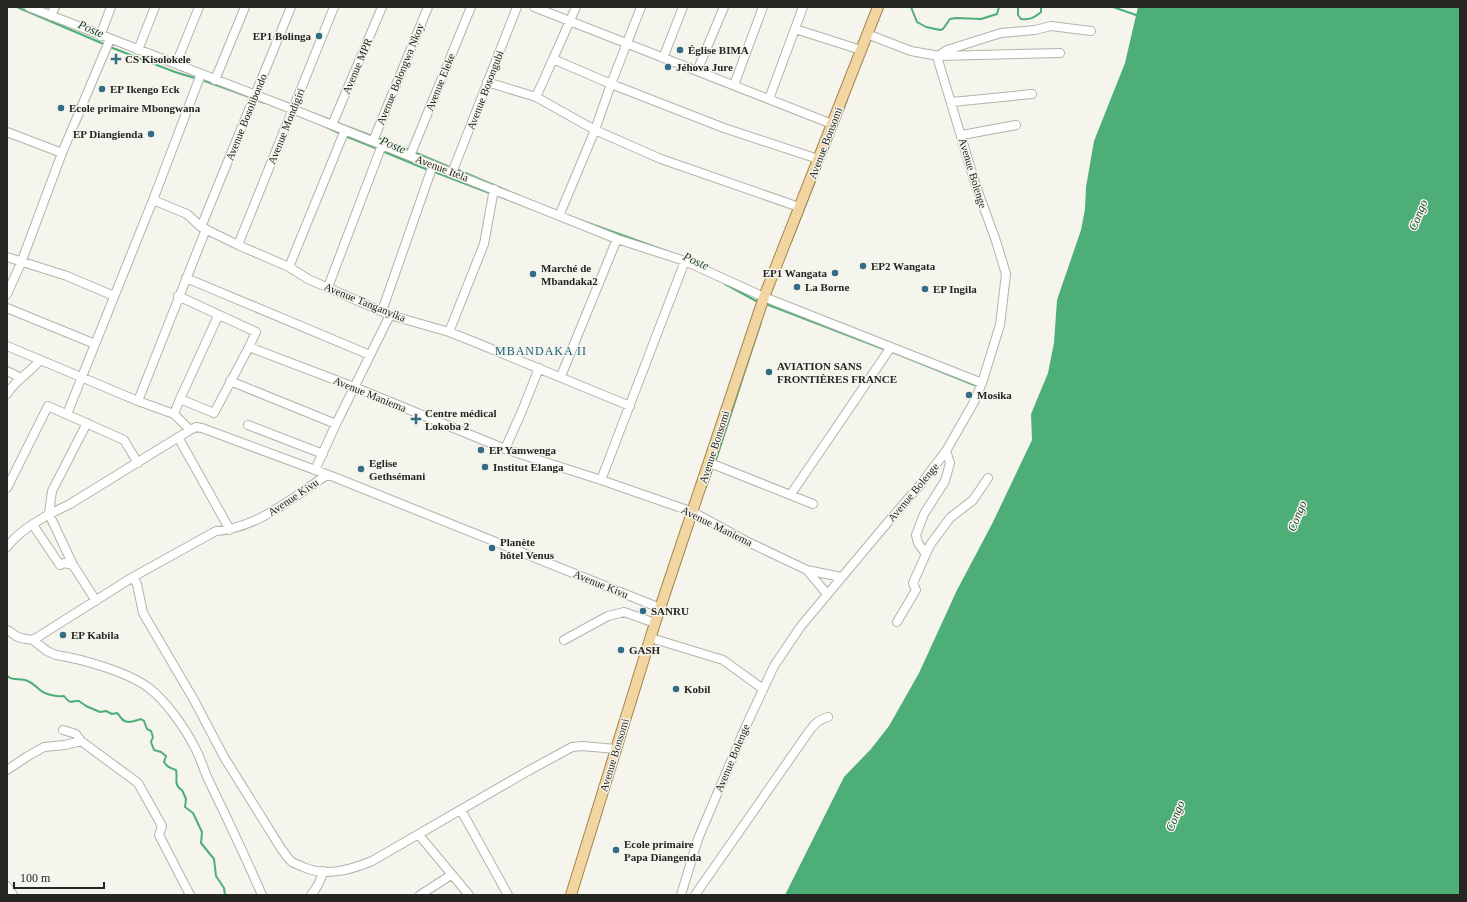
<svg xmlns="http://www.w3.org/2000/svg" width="1467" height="902" viewBox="0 0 1467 902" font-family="'Times New Roman',serif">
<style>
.water{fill:#4eae77}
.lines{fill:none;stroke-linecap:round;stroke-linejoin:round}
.stream{stroke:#4eae77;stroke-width:2}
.minor-casing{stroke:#b3b3ab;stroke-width:10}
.major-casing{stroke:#a4864c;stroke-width:12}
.minor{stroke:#fff;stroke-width:8}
.major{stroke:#f2d6a1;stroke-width:10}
.poi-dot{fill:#336c85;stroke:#f5f5ed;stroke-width:1.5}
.labels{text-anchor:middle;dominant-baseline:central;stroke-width:3;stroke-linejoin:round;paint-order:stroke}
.poi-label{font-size:11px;font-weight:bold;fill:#252522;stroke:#f5f5ed;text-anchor:start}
.street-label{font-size:11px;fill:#252522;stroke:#f5f5ed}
.water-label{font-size:12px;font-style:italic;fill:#103923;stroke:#f5f5ed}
.neighbourhood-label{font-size:12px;letter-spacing:1px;fill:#175d79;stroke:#f5f5ed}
</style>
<rect width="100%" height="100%" fill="#f5f5ed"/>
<path class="water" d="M1138 7H1460V895H785L844 777 871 749 889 726 919 673 957 590 992 524 1032 440 1031 414 1048 373 1054 343 1057 300 1081 230 1085 209 1086 187 1094 141 1125 63Z"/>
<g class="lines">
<path class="stream" d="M17 7 106 45
M911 7 917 22 926 27 940 30 943 29 950 19 956 18 981 19 997 14 999 7
M1018 7V15L1021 19C1030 20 1034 18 1041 12V7
M1113 7 1136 15
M110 47 175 72 198 79
M202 80 252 98
M256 100 265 103
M317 115 331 120
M335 122 372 136
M320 124 341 134
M345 136 378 149
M376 137 410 150
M382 151 428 170
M414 152 452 168
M456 169 522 197
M432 171 492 194
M496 195 535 210
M580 220 672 253
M791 242 847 100
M725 284 758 302
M766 304 886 350
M890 351 974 385
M715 463 761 322
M706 487 713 467
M7 676C13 681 18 678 25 680 32 682 35 686 40 690 46 695 58 697 64 696 72 706 70 700 79 701L86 706 100 712 106 711 112 714 117 713C118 714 120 716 121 718 127 725 134 721 141 719L144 721 147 729 151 731 153 737 151 742 154 750 161 752 166 756 164 762C167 767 170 768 176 770 178 778 173 785 182 790L186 799 185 807 193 813 202 832 201 843 214 859 216 876 224 888 225 895"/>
<defs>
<path id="minor" d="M29 7 292 109 617 239 685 261 764 297 982 383
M534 7 832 124
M51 16 55 7
M795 29 861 50
M867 34 911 51 939 56 1060 53
M100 36 111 7
M138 50 155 7
M663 58 683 7
M553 59 576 7
M176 64 199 7
M697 71 724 7
M215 80 245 7
M487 82 536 97 595 130 661 159 799 207
M734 85 763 7
M536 97 553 59 611 84 724 128 818 159
M769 99 803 7
M952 102 1032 94
M332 125 382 7
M7 132 62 153
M962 135 1016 125
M373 141 428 7
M410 156 471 7
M452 173 517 7
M153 200 187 214 201 227 238 245 289 267 308 279 390 315 449 332 472 341 630 406
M559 216 595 130 611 84 641 7
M201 227 291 7
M238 245 334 7
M7 257 67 276 114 296
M289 267 345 130
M186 278 370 355
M328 287 382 145
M7 294 21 263 62 153 110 39
M178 296 256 332 249 347
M7 308 95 344
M382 311 433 165
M449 332 484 244 494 189
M7 346 138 401 174 414 190 430
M7 371 21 378
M561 376 617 239
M230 381 336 424
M7 394C15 380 30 373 40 360
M180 399 218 316
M138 401 206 229
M67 414 153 200 201 74
M174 414 180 399 214 413 249 347 354 387 505 449 601 480 693 512 746 541 807 570 841 577
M248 425 323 454
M178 437 230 530
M505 449 522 411 539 368
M710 463 813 504
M315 470 336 424 390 315
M601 480 685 261
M7 488 48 406 124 440 138 463
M791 494 891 347
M33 525 60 565 64 563 73 565 96 601
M7 547C21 528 49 514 70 504L190 430 196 427 202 428 334 477 660 608
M926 554 918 543 916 535 924 514 945 481 950 463 946 451
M73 565 49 514 52 491 87 423
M807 570 827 594
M133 577 137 584 143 613 194 700 224 757 282 850C285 853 288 859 292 862 295 864 300 865 303 867 326 877 350 870 372 861L528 771 572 747 582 746 616 749
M897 622 916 590 913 583 930 545 950 518 973 500 988 478
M7 630C11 632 12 633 16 636 21 639 28 639 33 640L133 577 216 531C258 528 293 497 327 475
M651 638 723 660 763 689
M33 640 47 651 56 655C82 659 128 672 149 688 166 701 185 728 194 746 200 756 203 768 208 779 227 818 245 856 262 895
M564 640 608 616 624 612 655 623
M63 730 76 734 81 741
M7 770 28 756 44 747 65 745 81 741 138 783 162 826 159 835 190 895
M461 810 508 895
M419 835 469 895
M7 886 13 895
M311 895C318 887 321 881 323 871
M420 895 451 875
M681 895 698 839 746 726 774 666 801 626 888 522 920 485 946 451 974 402 982 383 1000 325 1006 274 996 241 976 186 938 60C940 54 942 53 947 50L1001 33 1035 30 1051 26 1091 31
M695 895 810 730C815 723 820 719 828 717"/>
<path id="major" d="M571 895 655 623 764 297 878 7"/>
</defs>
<use href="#minor" class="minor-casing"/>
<use href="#major" class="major-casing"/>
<use href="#minor" class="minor"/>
<use href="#major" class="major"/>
</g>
<g class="poi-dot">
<circle cx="319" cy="36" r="4"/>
<circle cx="680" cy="50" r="4"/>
<path d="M114 53h4v4h4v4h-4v4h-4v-4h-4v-4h4z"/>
<circle cx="668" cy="67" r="4"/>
<circle cx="102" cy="89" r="4"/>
<circle cx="61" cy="108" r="4"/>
<circle cx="151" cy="134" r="4"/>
<circle cx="863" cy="266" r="4"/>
<circle cx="835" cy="273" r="4"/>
<circle cx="533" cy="274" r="4"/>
<circle cx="797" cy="287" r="4"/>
<circle cx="925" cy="289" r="4"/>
<circle cx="769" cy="372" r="4"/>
<circle cx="969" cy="395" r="4"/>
<path d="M414 413h4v4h4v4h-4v4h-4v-4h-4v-4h4z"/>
<circle cx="481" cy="450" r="4"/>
<circle cx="485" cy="467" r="4"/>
<circle cx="361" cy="469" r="4"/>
<circle cx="492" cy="548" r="4"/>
<circle cx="643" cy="611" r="4"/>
<circle cx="63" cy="635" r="4"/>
<circle cx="621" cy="650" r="4"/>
<circle cx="676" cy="689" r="4"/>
<circle cx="616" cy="850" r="4"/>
</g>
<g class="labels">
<g class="poi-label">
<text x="311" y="36" text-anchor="end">EP1 Bolinga</text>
<text x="688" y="50">Église BIMA</text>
<text x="125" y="59">CS Kisolokele</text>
<text x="676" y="67">Jéhova Jure</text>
<text x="110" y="89">EP Ikengo Eck</text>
<text x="69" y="108">Ecole primaire Mbongwana</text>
<text x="143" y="134" text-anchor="end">EP Diangienda</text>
<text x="871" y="266">EP2 Wangata</text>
<text x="541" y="268">Marché de<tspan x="541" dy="13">Mbandaka2</tspan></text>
<text x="827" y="273" text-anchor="end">EP1 Wangata</text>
<text x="805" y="287">La Borne</text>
<text x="933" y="289">EP Ingila</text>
<text x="777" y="366">AVIATION SANS<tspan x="777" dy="13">FRONTIÈRES FRANCE</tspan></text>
<text x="977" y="395">Mosika</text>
<text x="425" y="413">Centre médical<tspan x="425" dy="13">Lokoba 2</tspan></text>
<text x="489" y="450">EP Yamwenga</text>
<text x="369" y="463">Eglise<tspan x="369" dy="13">Gethsémani</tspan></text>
<text x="493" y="467">Institut Elanga</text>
<text x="500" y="542">Planète<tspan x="500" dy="13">hôtel Venus</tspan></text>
<text x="651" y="611">SANRU</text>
<text x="71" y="635">EP Kabila</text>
<text x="629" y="650">GASH</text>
<text x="684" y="689">Kobil</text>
<text x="624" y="844">Ecole primaire<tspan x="624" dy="13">Papa Diangenda</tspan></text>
</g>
<g class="street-label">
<text transform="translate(357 66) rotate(-67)">Avenue MPR</text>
<text transform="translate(400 74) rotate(-68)">Avenue Bolongwa Nkoy</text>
<text transform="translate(440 82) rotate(-68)">Avenue Eleke</text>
<text transform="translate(485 90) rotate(-69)">Avenue Bosongubi</text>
<text transform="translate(246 117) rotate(-68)">Avenue Bosolibondo</text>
<text transform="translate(286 126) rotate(-68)">Avenue Mondigiri</text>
<text transform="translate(825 143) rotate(-69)">Avenue Bonsomi</text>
<text transform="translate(442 168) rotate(21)">Avenue Itela</text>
<text transform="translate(973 173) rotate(73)">Avenue Bolenge</text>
<text transform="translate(365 302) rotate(22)">Avenue Tanganyika</text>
<text transform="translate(370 394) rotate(22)">Avenue Maniema</text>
<text transform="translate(714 447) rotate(-72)">Avenue Bonsomi</text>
<text transform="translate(913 492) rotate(-50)">Avenue Bolenge</text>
<text transform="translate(293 497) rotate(-34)">Avenue Kivu</text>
<text transform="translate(717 526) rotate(26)">Avenue Maniema</text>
<text transform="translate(601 584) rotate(22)">Avenue Kivu</text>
<text transform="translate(614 755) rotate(-73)">Avenue Bonsomi</text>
<text transform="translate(732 758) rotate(-67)">Avenue Bolenge</text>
</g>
<g class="water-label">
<text transform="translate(91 29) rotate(23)">Poste</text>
<text transform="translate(393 145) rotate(23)">Poste</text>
<text transform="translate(1418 215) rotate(-68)">Congo</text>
<text transform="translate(696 261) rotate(24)">Poste</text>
<text transform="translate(1297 516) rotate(-68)">Congo</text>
<text transform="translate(1175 816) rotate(-68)">Congo</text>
</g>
<g class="neighbourhood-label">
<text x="541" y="351">MBANDAKA II</text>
</g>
</g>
<rect width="1467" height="902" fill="none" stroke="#252522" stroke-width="16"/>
<path d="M14 882v6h90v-6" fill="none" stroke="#252522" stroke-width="2"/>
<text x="20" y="882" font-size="12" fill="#252522" stroke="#f5f5ed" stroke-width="3" paint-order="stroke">100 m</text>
</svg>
